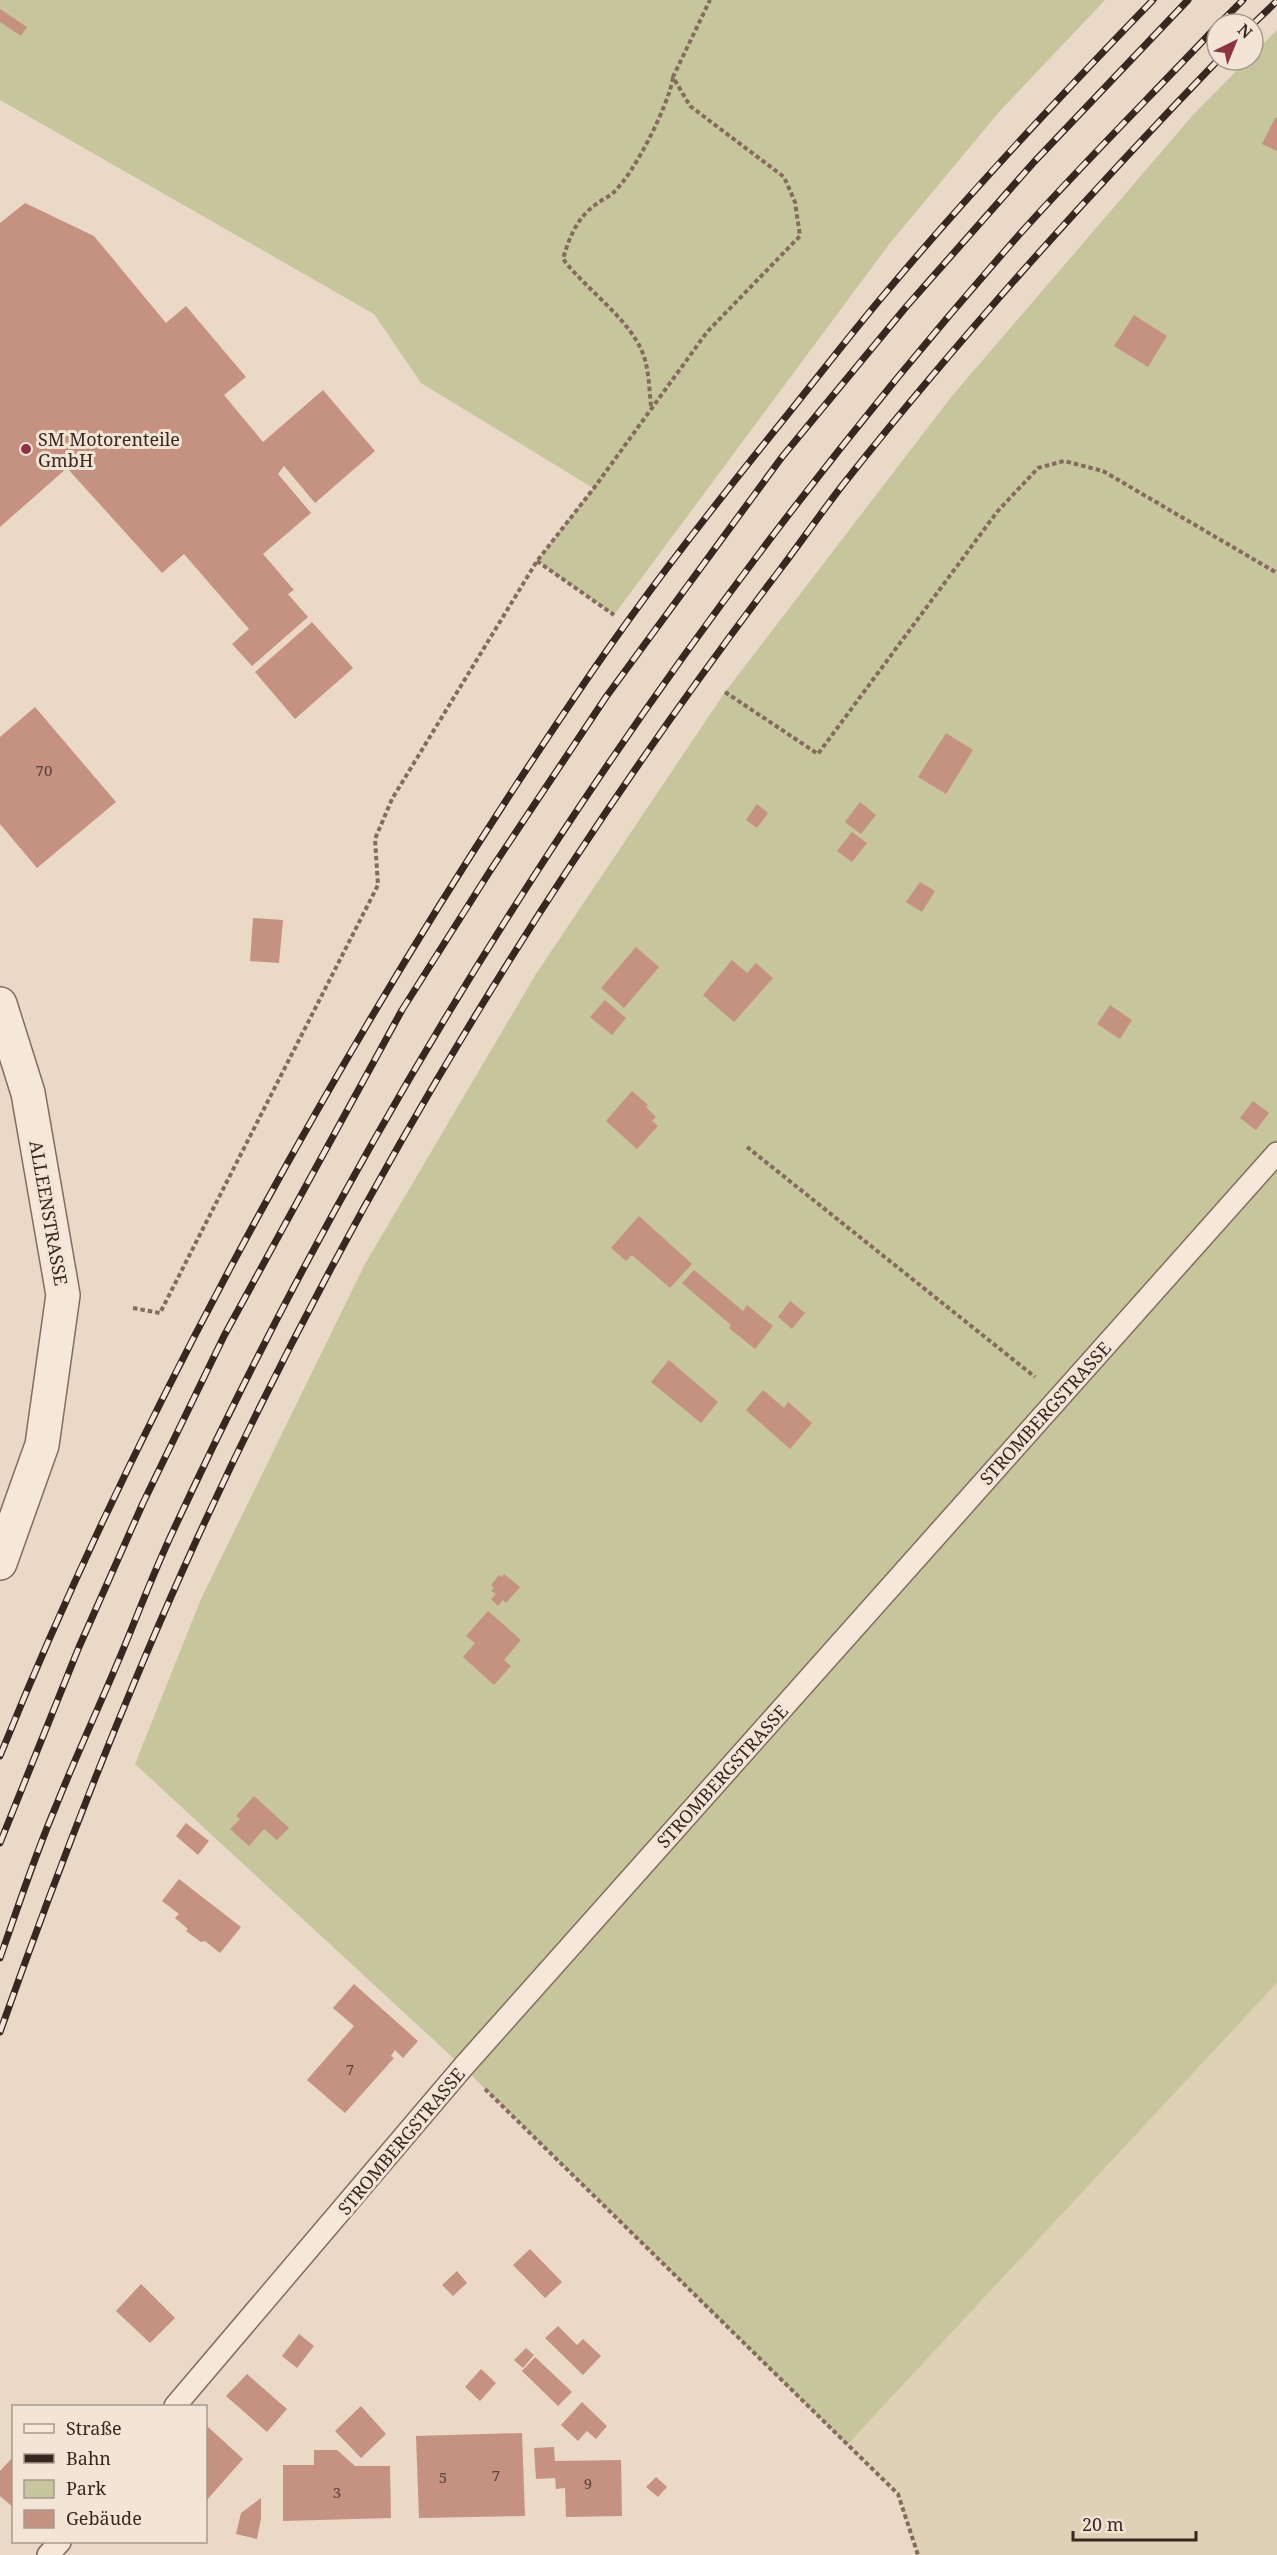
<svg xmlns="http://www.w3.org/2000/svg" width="1277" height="2555" viewBox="0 0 1277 2555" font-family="'Noto Serif',serif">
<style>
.farmland{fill:#dfd1b5}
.green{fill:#c7c59c}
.building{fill:#c59180}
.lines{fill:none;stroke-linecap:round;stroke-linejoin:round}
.lane-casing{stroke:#846b5e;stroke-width:24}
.street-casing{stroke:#846b5e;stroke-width:36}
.path{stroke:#846b5e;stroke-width:4;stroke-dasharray:4.5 3;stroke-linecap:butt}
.lane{stroke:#f6e8d9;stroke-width:21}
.street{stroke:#f6e8d9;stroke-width:33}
.rail-casing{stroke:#362720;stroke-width:7}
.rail{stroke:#f2e5d6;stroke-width:4.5;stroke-dasharray:14;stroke-linecap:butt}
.poi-dot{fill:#8e3344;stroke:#f2e5d6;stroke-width:2}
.labels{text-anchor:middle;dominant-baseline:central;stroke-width:6;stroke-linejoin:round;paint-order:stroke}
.number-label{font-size:15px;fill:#5a4238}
.poi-label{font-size:18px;fill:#362720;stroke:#f2e5d6;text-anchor:start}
.street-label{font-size:18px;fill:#362720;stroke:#f2e5d6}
</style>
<rect width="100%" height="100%" fill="#ead9c7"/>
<path class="farmland" d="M1277 1983V2555H918L898 2494 847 2445Z"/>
<path class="green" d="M0 0H1105L999 112 890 243 614 615 537 561 593 488 421 383 374 314 0 100Z
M1277 30V1983L847 2445 463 2067 135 1764 201 1599 365 1264 536 974 725 692 952 396 1193 115 1247 60H1253V54Z"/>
<path class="building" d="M0 9 27 27 21 36 0 22Z
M1275 118H1277V151L1262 144Z
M25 203 94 236 166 323 186 306 246 377 224 395 263 442 323 390 375 451 315 503 284 466 278 474 311 513 263 554 294 590 288 594 308 617 252 666 232 644 249 629 184 554 162 573 67 468 0 527V223Z
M1134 315 1167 336 1148 367 1114 346Z
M312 622 353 668 295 719 255 672Z
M35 707 116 802 37 868 0 824V737Z
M946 733 973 750 946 794 918 777Z
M860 802 876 815 861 834 845 822Z
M757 804 768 813 757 828 746 820Z
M852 832 867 843 852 862 837 851Z
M920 882 935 891 922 912 906 902Z
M253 918 283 920 279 963 250 961Z
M636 947 659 967 624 1008 601 988Z
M732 960 747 973 756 963 773 978 734 1022 703 995Z
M605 1000 626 1018 612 1035 590 1017Z
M1110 1005 1132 1020 1120 1039 1097 1024Z
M632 1091 648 1105 646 1107 656 1117 652 1121 658 1126 637 1149 606 1121Z
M1253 1101 1269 1113 1256 1130 1240 1118Z
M639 1216 692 1264 670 1288 632 1255 626 1261 611 1248Z
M694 1270 743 1311 747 1305 773 1326 755 1349 729 1328 731 1325 682 1283Z
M790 1301 805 1313 792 1329 778 1317Z
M669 1360 718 1402 701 1423 651 1382Z
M763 1390 784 1408 788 1402 812 1423 790 1449 746 1410Z
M504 1574 520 1587 506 1603 503 1600 498 1606 491 1599 496 1594 491 1591 494 1588 491 1585 499 1575 502 1577Z
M488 1611 521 1640 504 1660 511 1666 494 1685 463 1657 475 1643 466 1636Z
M254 1796 289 1828 277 1840 264 1829 249 1846 230 1829 240 1819 236 1816Z
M186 1823 209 1841 198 1855 176 1836Z
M179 1879 241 1927 220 1953 205 1941 201 1942 186 1931 188 1929 175 1918 179 1914 162 1901Z
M354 1984 418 2041 403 2058 395 2050 391 2056 394 2058 345 2113 307 2080 354 2026 333 2008Z
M530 2249 562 2282 545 2298 513 2265Z
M457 2271 467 2283 453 2296 442 2285Z
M141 2284 175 2318 150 2343 116 2311Z
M558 2326 577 2345 583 2339 601 2356 583 2375 545 2338Z
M299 2334 314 2346 297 2368 282 2356Z
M526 2348 534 2355 523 2368 514 2360Z
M535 2357 572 2392 558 2406 522 2371Z
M481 2369 496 2383 480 2401 465 2387Z
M247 2374 287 2409 267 2432 226 2396Z
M582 2402 607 2426 596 2439 587 2431 578 2441 561 2425Z
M361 2406 386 2434 361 2458 335 2431Z
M206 2425 243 2459 206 2501Z
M522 2433 525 2516 419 2518 416 2436Z
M554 2447 555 2461 621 2460 622 2516 566 2517 565 2488 556 2489 555 2478 536 2479 534 2448Z
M314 2450H337L355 2466H390L391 2518 283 2521V2465H314Z
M14 2456V2508L0 2496V2471Z
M656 2477 667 2487 658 2497 646 2487Z
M261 2498V2518L257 2539 236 2534 241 2513Z"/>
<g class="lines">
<defs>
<path id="lane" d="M175 2406 463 2067 1277 1153
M48 2555 60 2542"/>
<path id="street" d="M0 1004 28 1093 63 1295 42 1445 0 1563"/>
</defs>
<use href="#lane" class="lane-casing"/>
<use href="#street" class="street-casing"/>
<path class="path" d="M651 406C649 387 649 364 640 347 624 315 585 288 563 259 569 238 577 218 595 205 601 200 609 197 614 192 635 172 668 106 673 78
M537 561 614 615
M725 692 818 754 997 512 1038 468 1064 461 1103 471 1277 573
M747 1147 1035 1377
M133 1308 160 1313 378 885 375 839 392 799 537 561 594 488 707 332 800 236 795 202 784 177 690 106 673 77 710 0
M485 2089 898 2494 918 2555"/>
<use href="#lane" class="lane"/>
<use href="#street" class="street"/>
<defs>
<path id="rail" d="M1219 24 1243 0
M1253 24 1277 1
M0 1756C75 1570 165 1387 261 1211 360 1030 467 855 583 685 646 592 717 502 788 414 821 373 853 331 888 290 972 190 1062 94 1153 0
M0 1843 79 1647 143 1503 224 1336 402 1010 490 871 606 697 782 457 906 307 1034 162 1188 0
M0 1958C18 1907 35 1855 56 1806 76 1756 99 1707 120 1657 138 1614 154 1571 174 1529 391 1061 677 623 1018 236 1082 164 1151 96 1217 26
M0 2032C59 1866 123 1701 196 1541 354 1196 552 869 782 567 803 539 823 510 845 482 962 335 1088 195 1218 60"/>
</defs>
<use href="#rail" class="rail-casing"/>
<use href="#rail" class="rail"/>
</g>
<circle class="poi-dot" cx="26" cy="449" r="6"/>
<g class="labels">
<g class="number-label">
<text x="44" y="770">70</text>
<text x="350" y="2069">7</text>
<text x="496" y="2475">7</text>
<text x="443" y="2477">5</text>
<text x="588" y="2483">9</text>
<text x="337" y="2492">3</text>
</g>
<g class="poi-label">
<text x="38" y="439">SM Motorenteile<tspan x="38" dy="21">GmbH</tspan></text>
</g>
<g class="street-label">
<text transform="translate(49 1213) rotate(80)">ALLEENSTRASSE</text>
<text transform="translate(1045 1413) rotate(-48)">STROMBERGSTRASSE</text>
<text transform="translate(722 1776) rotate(-48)">STROMBERGSTRASSE</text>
<text transform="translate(401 2141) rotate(-50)">STROMBERGSTRASSE</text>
</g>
</g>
<rect x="12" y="2405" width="195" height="138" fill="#f2e5d6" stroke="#a7998d" stroke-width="1.5"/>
<rect x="24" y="2424" width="30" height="9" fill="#f6e8d9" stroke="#a7998d" stroke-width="1.5"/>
<text x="66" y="2435" font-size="18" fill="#362720">Straße</text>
<rect x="24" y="2454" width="30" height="9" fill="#362720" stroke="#a7998d" stroke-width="1.5"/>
<text x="66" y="2465" font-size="18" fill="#362720">Bahn</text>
<rect x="24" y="2480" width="30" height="18" fill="#c7c59c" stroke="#a7998d" stroke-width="1.5"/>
<text x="66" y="2495" font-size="18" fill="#362720">Park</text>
<rect x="24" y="2510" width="30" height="18" fill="#c59180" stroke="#a7998d" stroke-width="1.5"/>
<text x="66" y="2525" font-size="18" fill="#362720">Gebäude</text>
<g transform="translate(1235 42) rotate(43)"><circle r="28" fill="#f2e5d6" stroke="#a7998d" stroke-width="1.5"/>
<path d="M0-4.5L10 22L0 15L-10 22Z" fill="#8e3344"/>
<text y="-9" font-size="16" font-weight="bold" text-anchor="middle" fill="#362720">N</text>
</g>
<path d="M1073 2531v9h123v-9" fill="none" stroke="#362720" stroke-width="3"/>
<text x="1082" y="2531" font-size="18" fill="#362720" stroke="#f2e5d6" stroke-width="4.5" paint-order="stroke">20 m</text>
</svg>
